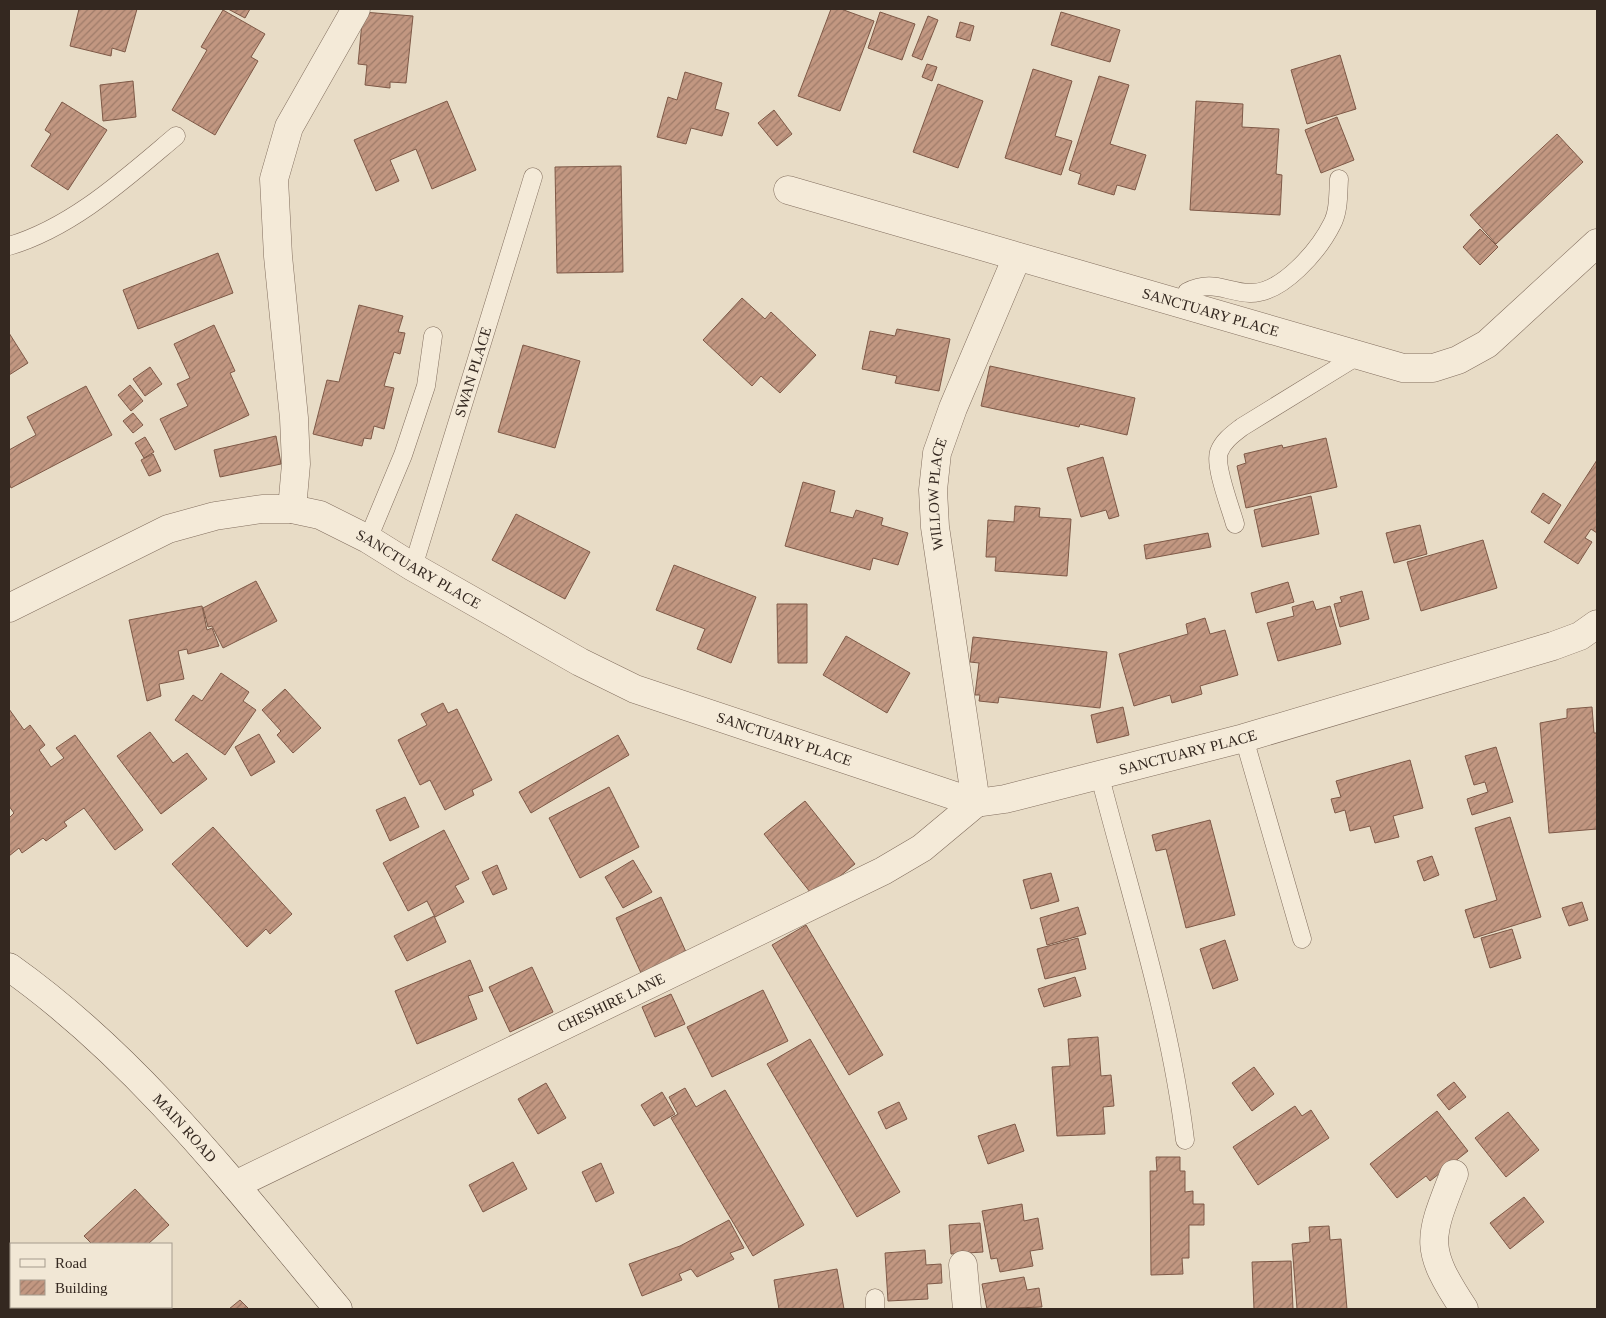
<svg xmlns="http://www.w3.org/2000/svg" width="1606" height="1318" viewBox="0 0 1606 1318" font-family="Georgia,serif">
<style>
.building{fill:url(#building-hatch);stroke:#7e5947}
.lines{fill:none;stroke-linecap:round;stroke-linejoin:round}
.lane-casing{stroke:#826e5e;stroke-width:19}
.street-casing{stroke:#826e5e;stroke-width:29}
.secondary-casing{stroke:#635041;stroke-width:29}
.lane{stroke:#f4ead8;stroke-width:18}
.street{stroke:#f4ead8;stroke-width:28}
.secondary{stroke:#f4ead8;stroke-width:28}
.labels{text-anchor:middle;dominant-baseline:central;stroke-width:5;stroke-linejoin:round;paint-order:stroke}
.street-label{font-size:15px;fill:#342820;stroke:#f1e7d5}
</style>
<defs>
<pattern id="building-hatch" width="6" height="6" patternUnits="userSpaceOnUse" patternTransform="scale(1.25)"><rect width="6" height="6" fill="#c29781"/><path d="M-1 1l2-2M0 6l6-6M5 7l2-2" fill="none" stroke="#9e7b69"/></pattern>
</defs>
<rect width="100%" height="100%" fill="#e8dcc6"/>
<path class="building" d="M79 9H137L125 52 112 48 111 56 70 46Z
M228 9H250L245 18Z
M831 9H841L874 21 840 111 798 96Z
M223 10 265 34 251 57 258 61 215 135 172 110 207 50 201 47Z
M363 12 413 16 406 83 390 82V88L365 85 367 65 358 64Z
M880 12 915 24 902 60 868 48Z
M1061 12 1120 30 1110 62 1051 45Z
M928 16 938 20 922 60 912 56Z
M960 22 974 26 970 41 956 37Z
M1340 55 1356 109 1307 124 1291 70Z
M927 64 937 67 932 81 922 77Z
M1033 69 1072 81 1055 136 1072 141 1061 175 1005 158Z
M685 72 722 83 715 109 729 113 722 136 691 128 686 144 657 137 668 97 677 100Z
M1099 76 1129 85 1110 144 1146 155 1135 190 1117 185 1114 195 1078 184 1081 174 1069 170Z
M133 81 136 117 103 121 100 85Z
M938 84 983 101 958 168 913 152Z
M447 101 476 170 432 189 416 149 390 160 399 181 376 191 354 140Z
M1196 101 1243 104 1242 127 1279 129 1276 174 1282 175 1280 215 1190 210Z
M62 102 107 130 68 190 31 166 51 134 45 130Z
M774 110 792 134 777 146 758 123Z
M1337 117 1354 160 1321 173 1305 130Z
M1557 134 1583 162 1496 244 1470 215Z
M621 166 623 272 557 273 555 167Z
M1480 229 1498 247 1480 265 1463 247Z
M218 253 233 293 138 329 123 290Z
M742 298 765 319 771 312 816 355 780 393 761 376 752 386 703 340Z
M359 305 403 316 398 332 405 333 400 354 394 352 384 386 394 388 384 429 374 426 371 439 364 438 362 446 313 434 327 380 339 382Z
M214 325 235 371 230 373 249 415 175 450 160 419 188 406 177 384 190 378 174 344Z
M897 329 950 339 939 391 895 383 897 376 862 369 870 331 895 336Z
M9 333 28 363 9 375Z
M523 345 580 361 555 448 498 432Z
M990 366 1135 398 1127 435 1080 424 1079 427 981 406Z
M150 367 162 384 145 396 133 379Z
M130 385 143 401 131 411 118 395Z
M86 386 112 435 11 488 9 483V450L36 435 27 417Z
M133 413 143 425 133 433 123 421Z
M276 436 281 464 220 477 214 450Z
M145 437 154 452 144 458 135 443Z
M1326 438 1337 487 1246 508 1237 466 1246 463 1244 454 1282 445 1283 448Z
M153 454 161 471 149 476 141 460Z
M1103 457 1119 516 1109 519 1106 510 1081 517 1067 468Z
M1597 460V533L1591 529 1585 538 1592 542 1578 564 1544 542Z
M803 482 835 491 830 512 853 518 856 510 883 518 881 525 908 533 898 565 873 558 870 570 785 546Z
M1543 493 1561 505 1549 524 1531 512Z
M1311 496 1319 534 1262 547 1254 510Z
M1015 506 1040 508 1039 517 1071 519 1067 576 995 571 996 557H986L988 520 1014 522Z
M516 514 590 552 565 599 492 560Z
M1420 525 1427 554 1394 563 1386 533Z
M1208 533 1211 547 1146 559 1144 545Z
M1483 540 1497 588 1421 611 1407 562Z
M674 565 756 597 731 663 697 649 705 629 656 610Z
M256 581 277 621 223 648 212 626 208 627 203 608Z
M1288 582 1294 602 1256 613 1251 593Z
M1362 591 1369 619 1340 627 1334 604 1342 602 1340 597Z
M1313 601 1316 610 1330 606 1341 644 1278 661 1267 623 1294 616 1292 607Z
M777 604H807V663H778Z
M202 606 207 630 212 628 219 646 188 654 187 649 178 651 184 679 159 684 161 696 147 701 129 620Z
M1205 618 1210 634 1225 630 1238 675 1200 686 1202 694 1172 703 1170 695 1134 706 1119 654 1188 634 1186 624Z
M846 636 910 673 887 713 823 675Z
M973 637 1107 652 1100 708 999 697 998 703 979 701 980 695H975L979 663 970 662Z
M221 673 249 692 243 701 256 710 225 755 175 720 193 695 202 701Z
M285 689 321 728 293 753 277 735 281 731 262 710Z
M443 703 448 713 457 709 492 780 472 790 474 795 445 810 430 780 420 785 398 740 427 725 421 714Z
M1123 707 1129 735 1097 743 1091 715Z
M1592 707 1594 733H1597V829L1549 833 1540 723 1567 718V709Z
M9 709 24 730 30 725 45 745 39 750 51 767 64 758 56 748 75 735 143 830 115 850 84 808 64 822 67 826 46 841 43 838 22 853 19 848 9 856V818L14 813 9 806Z
M150 732 173 763 187 753 207 779 161 814 117 756Z
M259 734 275 762 251 776 235 747Z
M618 735 629 755 531 813 519 792Z
M1496 747 1513 802 1472 815 1467 799 1488 792 1485 782 1474 785 1465 756Z
M1410 760 1423 808 1393 816 1399 837 1375 843 1370 826 1350 831 1345 810 1335 813 1331 799 1341 797 1336 781Z
M609 787 639 847 580 878 549 818Z
M405 797 419 827 390 841 376 810Z
M805 801 855 864 814 897 764 834Z
M1510 817 1541 917 1474 938 1465 910 1497 900 1475 828Z
M1210 820 1235 915 1186 928 1166 849 1156 851 1152 835Z
M213 827 292 914 270 934 266 929 247 947 172 864Z
M444 830 469 879 455 886 464 902 435 917 427 901 408 911 383 863Z
M1432 856 1439 875 1424 881 1417 861Z
M633 860 652 892 623 908 605 877Z
M497 865 507 889 493 895 482 872Z
M1051 873 1059 901 1031 909 1023 880Z
M661 897 686 952 641 973 616 918Z
M1582 902 1588 920 1569 926 1562 908Z
M1078 907 1086 934 1047 945 1040 918Z
M434 916 446 942 407 961 394 936Z
M806 925 883 1055 849 1075 772 945Z
M1512 929 1521 958 1490 968 1481 938Z
M1078 938 1086 969 1045 979 1037 949Z
M1225 940 1238 980 1213 989 1200 949Z
M470 960 483 991 468 996 477 1019 417 1044 395 991Z
M532 967 553 1012 510 1032 489 987Z
M1075 977 1081 996 1044 1007 1038 989Z
M763 990 788 1041 712 1077 687 1027Z
M671 994 685 1024 655 1037 642 1007Z
M1098 1037 1101 1076 1111 1075 1114 1106 1103 1107 1105 1134 1057 1136 1052 1067 1070 1066 1068 1039Z
M810 1039 900 1192 857 1217 767 1064Z
M1254 1067 1274 1094 1252 1111 1232 1083Z
M1454 1082 1466 1097 1449 1110 1437 1095Z
M546 1083 566 1118 538 1134 518 1099Z
M685 1088 696 1107 725 1090 804 1225 753 1256 671 1118 678 1114 669 1097Z
M662 1092 675 1114 654 1126 641 1105Z
M899 1102 907 1119 886 1129 878 1112Z
M1295 1106 1302 1116 1311 1110 1329 1138 1258 1185 1233 1147Z
M1437 1111 1468 1151 1430 1181 1426 1176 1397 1198 1370 1164Z
M1508 1112 1539 1150 1506 1177 1475 1138Z
M1015 1124 1024 1151 988 1164 978 1136Z
M1156 1157H1180V1171H1185V1192L1193 1191V1204H1204V1225H1189V1258H1182L1183 1274 1151 1275 1150 1171H1157Z
M513 1162 527 1189 483 1212 469 1185Z
M601 1163 614 1193 596 1202 582 1172Z
M135 1189 169 1225 148 1244H92L84 1236Z
M1524 1197 1544 1222 1510 1249 1490 1223Z
M1022 1204 1024 1221 1038 1218 1043 1249 1030 1251 1033 1266 1000 1272 997 1258 991 1259 982 1211Z
M729 1220 744 1248 730 1253 734 1259 697 1277 691 1269 679 1274 682 1280 642 1296 629 1264 680 1246Z
M980 1223 983 1252 951 1254 949 1225Z
M1329 1226 1330 1240 1341 1239 1347 1309H1297L1292 1244 1310 1242 1309 1227Z
M925 1250 926 1265 941 1264 942 1283 927 1284 928 1299 888 1301 885 1253Z
M1291 1261 1293 1309H1254L1252 1262Z
M837 1269 844 1309H779L774 1280Z
M1024 1277 1027 1290 1039 1288 1042 1307 987 1309 982 1284Z
M240 1300 249 1309H229Z
M38 1307H66L65 1309H37Z"/>
<g class="lines">
<defs>
<g id="lane">
<path d="M9 246C73 227 126 178 176 136"/>
<path d="M1183 305 1187 292C1212 279 1226 292 1250 293 1282 294 1319 250 1332 224 1339 211 1338 194 1339 179"/>
<path d="M1235 524C1231 509 1214 466 1219 452 1223 441 1233 434 1242 427L1359 355"/>
<path d="M368 539 403 455 426 386 433 336"/>
<path id="s1" d="M413 567 533 177"/>
<path d="M1244 738 1302 939"/>
<path d="M1099 773C1130 894 1170 1016 1185 1140"/>
<path d="M875 1298V1309"/>
</g>
<g id="street">
<path id="s2" d="M788 190 1403 368H1433L1458 360 1487 344 1597 243"/>
<path d="M292 509 296 464 294 418 278 256 274 179 289 127 356 9"/>
<path id="s3" d="M9 608 168 529 215 516 262 509H292L320 515 368 539 413 567 580 662 635 689 976 803 1005 799 1244 738 1553 646 1580 636 1597 624"/>
<path d="M1454 1174C1428 1240 1424 1248 1464 1309"/>
<path id="s4" d="M235 1185 883 871 922 848 976 803 935 527 933 490 937 453 953 408 1017 257"/>
<path d="M963 1265 967 1309"/>
</g>
<g id="secondary">
<path id="s5" d="M9 967C139 1059 237 1188 338 1309"/>
</g>
</defs>
<use href="#lane" class="lane-casing"/>
<use href="#street" class="street-casing"/>
<use href="#secondary" class="secondary-casing"/>
<use href="#lane" class="lane"/>
<use href="#street" class="street"/>
<use href="#secondary" class="secondary"/>
</g>
<g class="labels">
<g class="street-label">
<text stroke="none"><textPath href="#s2" startOffset="440">SANCTUARY PLACE</textPath></text>
<text stroke="none"><textPath href="#s1" startOffset="204">SWAN PLACE</textPath></text>
<text stroke="none"><textPath href="#s4" startOffset="1148">WILLOW PLACE</textPath></text>
<text stroke="none"><textPath href="#s3" startOffset="445">SANCTUARY PLACE</textPath></text>
<text stroke="none"><textPath href="#s3" startOffset="850">SANCTUARY PLACE</textPath></text>
<text stroke="none"><textPath href="#s3" startOffset="1270">SANCTUARY PLACE</textPath></text>
<text stroke="none"><textPath href="#s4" startOffset="418">CHESHIRE LANE</textPath></text>
<text stroke="none"><textPath href="#s5" startOffset="239">MAIN ROAD</textPath></text>
</g>
</g>
<rect width="1606" height="1318" fill="none" stroke="#342820" stroke-width="20"/>
<rect x="10" y="1243" width="162" height="65" fill="#f1e7d5" stroke="#a59b8d"/>
<rect x="20" y="1259" width="25" height="8" fill="#f4ead8" stroke="#a59b8d"/>
<text x="55" y="1268" font-size="15" fill="#342820">Road</text>
<rect x="20" y="1280" width="25" height="15" fill="url(#building-hatch)" stroke="#a59b8d"/>
<text x="55" y="1293" font-size="15" fill="#342820">Building</text>
</svg>
